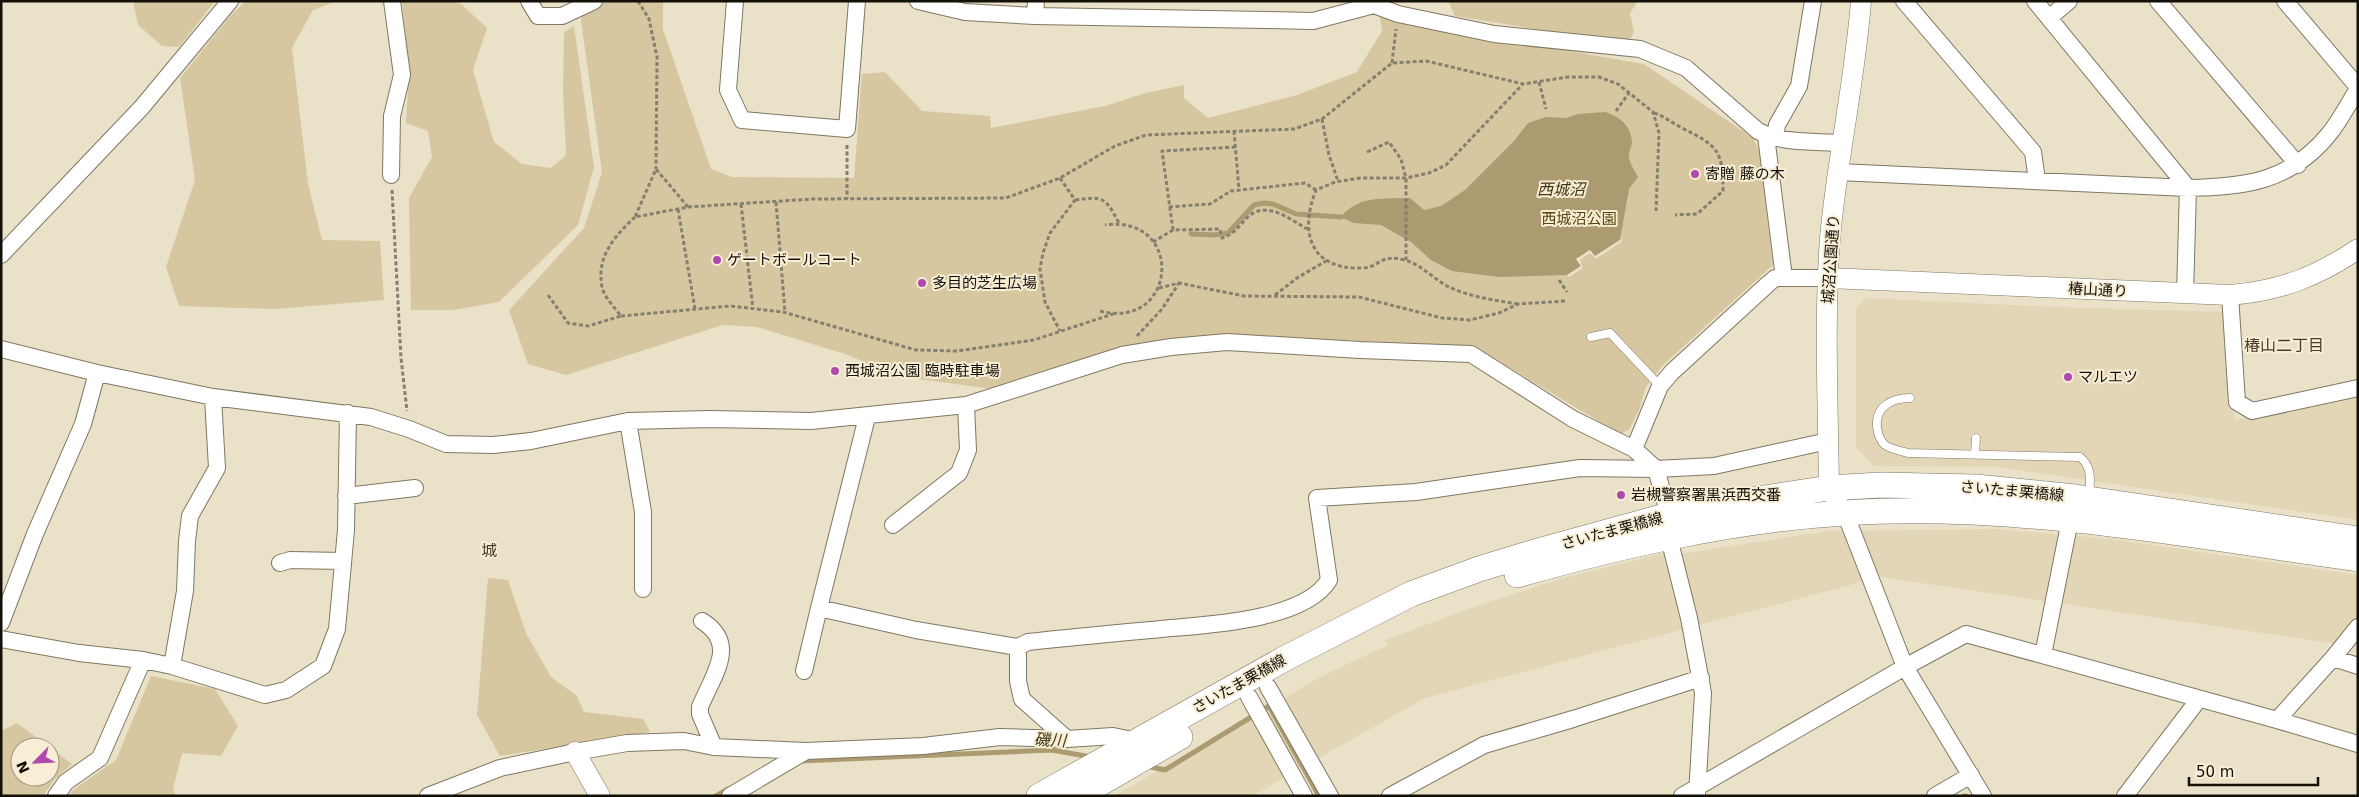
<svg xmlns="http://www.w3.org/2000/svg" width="2359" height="797" viewBox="0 0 2359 797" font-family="'DejaVu Sans','Noto Sans JP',sans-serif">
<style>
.built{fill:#e3d6b7}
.green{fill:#d7c7a0}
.water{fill:#ac9b70}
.pier{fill:#eae1c9}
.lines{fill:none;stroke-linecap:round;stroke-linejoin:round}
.stream{stroke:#ac9b70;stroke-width:5}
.service-casing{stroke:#807762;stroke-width:9}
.minor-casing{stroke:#807762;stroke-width:18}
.tertiary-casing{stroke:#807762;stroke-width:21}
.primary-casing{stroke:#807762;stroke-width:26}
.path{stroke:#857f6f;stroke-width:3;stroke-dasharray:4 2.5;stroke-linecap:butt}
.service{stroke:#fff;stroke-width:8}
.minor{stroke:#fff;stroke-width:16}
.tertiary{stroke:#fff;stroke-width:20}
.primary{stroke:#fff;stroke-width:25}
.poi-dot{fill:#af49ad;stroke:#f8eed6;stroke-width:2}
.labels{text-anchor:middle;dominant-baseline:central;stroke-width:4;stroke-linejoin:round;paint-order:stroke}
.poi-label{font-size:15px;fill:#131008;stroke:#f8eed6;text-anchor:start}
.park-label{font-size:15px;fill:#57450f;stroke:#f8eed6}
.street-label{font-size:15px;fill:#131008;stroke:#f8eed6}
.water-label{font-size:16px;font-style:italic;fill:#433612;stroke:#f8eed6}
.neighbourhood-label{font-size:16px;fill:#453d2a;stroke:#f8eed6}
</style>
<rect width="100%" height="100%" fill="#eae1c9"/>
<path class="built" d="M1865 298 2057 307 2224 312 2235 420 2358 394V520L1997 467 1874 466 1856 447V308Z
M1997 529 2111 539 2358 575V647L1880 577 1425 698 1252 796H1114L1324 675 1388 645 1385 640 1479 605 1563 578 1668 552 1687 553 1827 531Z"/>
<path class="green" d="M133 1H215L179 47 162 46 138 25Z
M246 1H337L313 10 292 48 308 184 322 240 380 241 384 300 275 309 179 306 166 267 195 180 180 78 232 14Z
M402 1H452L461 4 487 28 473 70 494 142 522 164 551 168 566 155 563 91 564 32 574 26 594 167 578 225 499 302 453 310H411L409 198 432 157 428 131 406 123 409 73Z
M606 1H663V29L711 169 732 177 854 178 862 74 885 72 922 111 990 116 991 128 1105 106 1146 93 1184 85V98L1208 118 1297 95 1357 72 1382 31 1379 12 1418 25 1644 64 1753 138 1759 150 1773 265 1662 366 1646 387 1639 410 1629 430 1620 434 1473 346 1220 335 1142 343 1096 356 999 390 896 376 848 355 757 327 723 325 566 375 528 364 509 310 584 228 602 172 580 13Z
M1448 1H1638L1630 13 1634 32 1628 44 1455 16Z
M488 578 508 580 526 633 551 677 577 696 584 712 643 719 650 732 500 756 477 715Z
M151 676 215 689 238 726 221 756 182 753 173 789 176 796H69L73 790 116 760Z
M17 723 49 747H20V777H50V748L72 764 54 780 43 796H1V731Z"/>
<path class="water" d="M1605 112C1619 116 1632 126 1632 143 1631 148 1628 154 1629 158 1630 164 1635 171 1638 177L1629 189 1620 240 1595 257 1590 250 1576 259 1581 266 1567 275 1499 277 1452 271 1431 260 1411 242 1381 225 1353 223 1341 217C1358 195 1384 199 1410 198L1424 210 1441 206 1465 190 1514 141 1528 123 1546 117 1566 118 1578 114Z"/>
<path class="pier" d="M1623 238 1621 242 1596 259 1590 253 1580 260 1583 268 1569 277 1567 275 1581 266 1576 259 1590 250 1595 256Z"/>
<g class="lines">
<path class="stream" d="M1191 234 1215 235 1228 233 1254 205 1264 203 1273 204 1296 214 1341 217
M800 761 1052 750 1091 757
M1146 766 1165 770 1269 706 1319 796
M716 796 728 789
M1964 796H1966"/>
<defs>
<path id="service" d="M1591 337 1610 333 1660 386
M1910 398C1891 398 1875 407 1877 427 1878 434 1880 441 1885 445 1890 449 1901 451 1908 453L2080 457C2093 468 2090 481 2089 497
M1975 454 1976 438"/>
<path id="minor" d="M529 1 538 16H562L594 1
M735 1 728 90 742 120 847 129 857 1
M918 1 965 12 1035 16 1266 20 1313 21 1374 5 1398 14 1494 34 1640 49 1686 68 1758 131C1783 144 1815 141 1842 143
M1904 1 2033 152 2037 180
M2035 1 2188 188 2185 294
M2158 1 2298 165
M2285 1 2358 87
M1035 16 1036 1
M2049 18 2069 1
M1766 136 1784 278
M1775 138 1777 125 1799 86 1813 1
M1838 172 2188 188C2245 187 2290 182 2329 134 2340 121 2348 104 2358 89
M391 175 392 116 402 75 392 1
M1 255 142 107 230 1
M2230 295 2237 402 2252 411 2358 388
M1 349 97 373 213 397 371 417 409 429 446 444 493 445 531 441 628 421 709 419 811 421 966 405 1122 355 1171 347 1227 342 1360 350 1471 354 1573 419 1634 449 1656 469 1714 466 1828 441
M867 417 819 608 916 630 1018 647V681L1022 699 1067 739
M628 421 643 512V589
M1634 449 1660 386 1672 372 1768 284 1775 278H1828
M346 496 415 488
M1845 513 1905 667 1983 796
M893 525 959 473 968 450 966 405
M1669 538 1689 618 1703 693 1697 795
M280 563 290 560 343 561
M702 621C739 644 713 675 700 707V714L714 747
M1 623 35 534 83 424 97 373
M1 639 79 653 143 660 172 666 265 695 286 690 323 666 337 629 346 530 348 413
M1018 647 1028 642C1072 637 1117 633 1161 629 1205 625 1304 621 1329 580L1317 498 1416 492 1580 468 1656 469 1669 515
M2043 655 2070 520
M2333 658 2358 666
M172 666 185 591 187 541 190 516 217 468 213 397
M804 671 819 608
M1268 687 1330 796
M1249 697 1304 796
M2277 720 2333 658 2358 627
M56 796 66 782 100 758 143 660
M428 796 500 768 575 752 627 743 684 741 714 747 806 751 923 746 1000 737 1067 739 1113 736 1137 741
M730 796 806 751
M1390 796 1484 745 1573 719 1701 678
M1682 796 1905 667 1966 634 2277 720 2358 744
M1935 796 1971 775
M2125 796 2199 699"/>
<path id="tertiary" d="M1828 278 2230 295C2280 291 2316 277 2358 249
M1837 500 1829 488C1828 405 1824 321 1830 238 1837 159 1855 81 1861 1
M575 752 600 796"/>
<path id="primary" d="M1517 575C1623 545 1733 520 1844 513 2016 502 2188 535 2358 559
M1039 796 1284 659 1411 594 1479 569 1538 551 1669 515 1720 505 1829 488 1881 485 1976 487 2075 497 2358 539
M1078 796 1180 737"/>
</defs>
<use href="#service" class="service-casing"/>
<use href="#minor" class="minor-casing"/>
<use href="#tertiary" class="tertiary-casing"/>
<use href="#primary" class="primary-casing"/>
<path class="path" d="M638 1 649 19 657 57 656 169
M1392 63 1396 29
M1539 82 1546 109
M1616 111 1629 93
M1654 113C1664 116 1672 123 1682 128 1718 146 1723 150 1723 191L1697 214 1675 215
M1322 119 1329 155 1338 181
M1234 131 1239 190
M847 145V199
M1367 152 1389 142 1401 159 1406 178V260
M1060 178 1075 200 1050 233 1043 253 1040 269 1045 302 1060 331
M392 190 401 358 407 411
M1075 200C1104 196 1105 197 1119 223
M776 202 785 312
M741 204 753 309
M688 207 656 169 635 217 688 207 812 199 1006 198 1060 178 1115 146 1146 135 1294 129 1322 119 1392 63 1426 61 1523 84 1568 77H1599L1618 84 1653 112 1659 133 1656 211
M1169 207 1210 204 1231 191 1305 183 1316 190
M678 209 695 309
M1173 230 1162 151 1235 147
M1153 242 1173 230 1220 229 1222 238C1232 235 1237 229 1244 221 1263 198 1287 217 1307 229
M1559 280 1567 292
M1159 288 1179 283 1244 296 1359 297 1442 318 1470 320 1499 313 1518 304 1566 301
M548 295 568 323 588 326 621 316C615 308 604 297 602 287 596 256 615 236 635 217
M1275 295 1297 278 1326 261
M1518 304C1494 300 1469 297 1447 286 1434 279 1420 264 1405 260 1380 253 1379 268 1362 268 1310 270 1299 232 1316 190L1335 182 1360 178H1406L1429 173 1446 165 1522 85
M1100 311C1178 331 1185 214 1105 225
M621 316 730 306 783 312 916 350 957 351 1034 340 1113 314
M1137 336 1162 309 1179 283"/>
<use href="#service" class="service"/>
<use href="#minor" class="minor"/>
<use href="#tertiary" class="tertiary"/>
<use href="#primary" class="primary"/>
</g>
<g class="poi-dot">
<circle cx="1695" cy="174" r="5"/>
<circle cx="717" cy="260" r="5"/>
<circle cx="922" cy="283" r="5"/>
<circle cx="835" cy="371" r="5"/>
<circle cx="2068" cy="377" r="5"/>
<circle cx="1621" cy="495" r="5"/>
</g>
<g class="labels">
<g class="poi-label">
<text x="1705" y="174">寄贈 藤の木</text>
<text x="727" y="260">ゲートボールコート</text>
<text x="932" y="283">多目的芝生広場</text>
<text x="845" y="371">西城沼公園 臨時駐車場</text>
<text x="2078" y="377">マルエツ</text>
<text x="1631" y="495">岩槻警察署黒浜西交番</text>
</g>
<g class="park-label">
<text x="1579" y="219">西城沼公園</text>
</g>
<g class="street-label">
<text transform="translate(1831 259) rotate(-86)">城沼公園通り</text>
<text transform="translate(2098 290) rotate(3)">椿山通り</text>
<text transform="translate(2012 491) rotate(5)">さいたま栗橋線</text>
<text transform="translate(1612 531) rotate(-15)">さいたま栗橋線</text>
<text transform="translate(1239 684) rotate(-29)">さいたま栗橋線</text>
</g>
<g class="water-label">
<text x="1561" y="189">西城沼</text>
<text transform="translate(1050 740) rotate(3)">磯川</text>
</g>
<g class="neighbourhood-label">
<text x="2284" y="345">椿山二丁目</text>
<text x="489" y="550">城</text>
</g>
</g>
<rect width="2359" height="797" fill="none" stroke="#131008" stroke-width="5"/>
<g transform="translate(35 762) rotate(246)"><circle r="24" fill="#f8eed6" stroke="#9c9584"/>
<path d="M0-4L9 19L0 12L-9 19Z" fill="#af49ad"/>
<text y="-8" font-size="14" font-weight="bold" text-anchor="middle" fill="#131008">N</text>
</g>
<path d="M2189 777v8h129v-8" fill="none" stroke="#131008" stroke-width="2.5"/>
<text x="2196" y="777" font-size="15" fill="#131008" stroke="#f8eed6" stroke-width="4" paint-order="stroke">50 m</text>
</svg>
